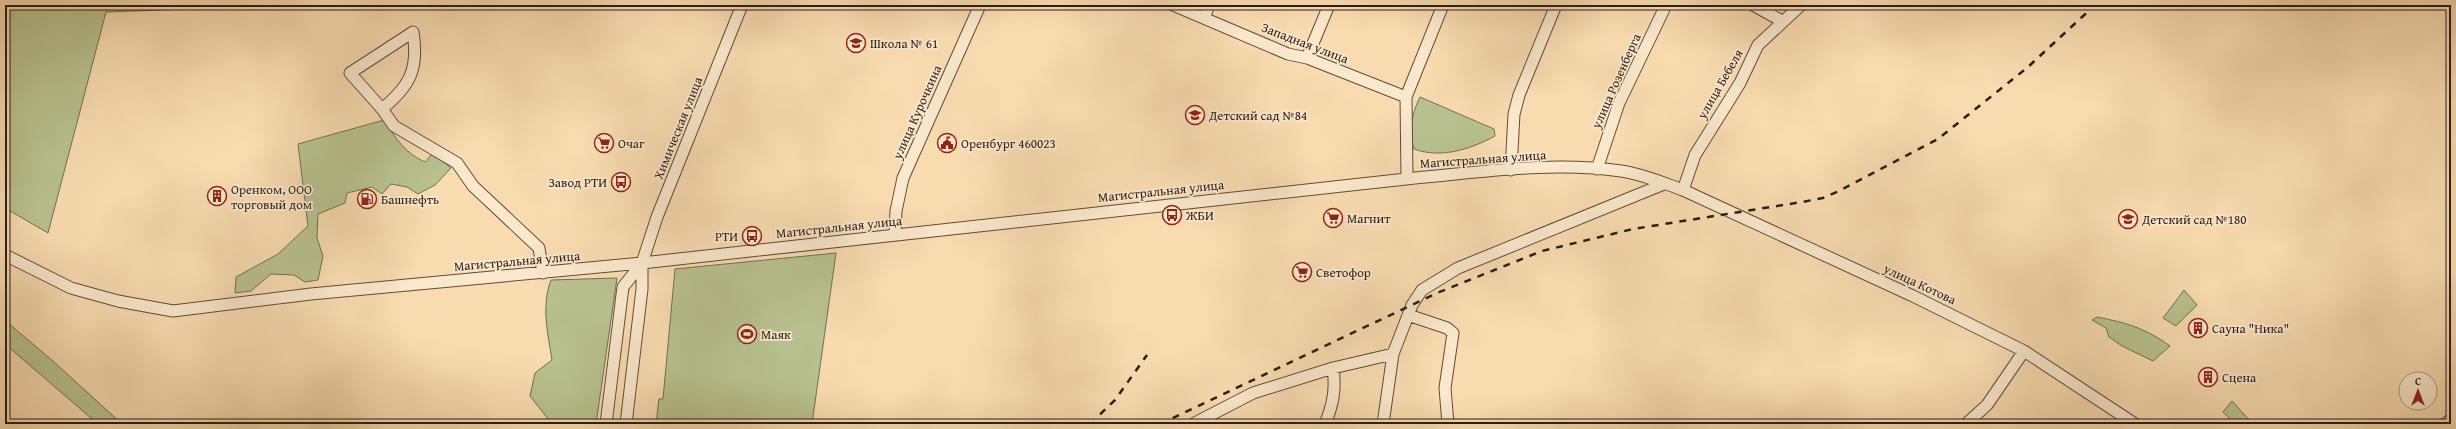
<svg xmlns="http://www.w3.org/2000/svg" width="2456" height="429" viewBox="0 0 2456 429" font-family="'Gentium Book Plus',serif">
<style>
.green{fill:#b8c290;stroke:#707054}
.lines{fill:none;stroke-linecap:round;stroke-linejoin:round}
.minor-casing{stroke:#5d4d3d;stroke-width:13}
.minor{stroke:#fae8cc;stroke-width:11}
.rail{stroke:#291d17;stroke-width:2.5;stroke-dasharray:7 7;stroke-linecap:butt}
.labels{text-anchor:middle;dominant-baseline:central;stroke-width:3.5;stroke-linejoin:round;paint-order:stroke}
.poi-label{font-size:13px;fill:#291d17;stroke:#fae8cc;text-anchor:start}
.street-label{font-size:13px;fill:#291d17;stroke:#fae8cc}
</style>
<rect width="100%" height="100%" fill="#f8dcb0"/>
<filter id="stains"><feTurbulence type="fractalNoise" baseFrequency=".005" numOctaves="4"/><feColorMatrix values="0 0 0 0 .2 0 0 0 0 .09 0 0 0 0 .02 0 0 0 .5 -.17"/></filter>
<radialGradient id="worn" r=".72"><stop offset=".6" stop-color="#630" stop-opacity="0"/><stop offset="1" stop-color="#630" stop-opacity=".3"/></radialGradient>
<path class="green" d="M5 5H303L106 12 48 233 5 208Z
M1420 97 1494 129 1495 136C1471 149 1441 159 1414 149 1408 132 1412 113 1420 97Z
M384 120C395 138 406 154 425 162L433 153 451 168 435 185 418 194 407 187 391 184 382 194 372 187 347 193 345 203 318 214 317 238 323 256 318 280 305 282 294 275 271 274 251 291 235 293 236 277 278 254 308 226 298 144Z
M836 253 812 424H656L659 399H663L675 269Z
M617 278 596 424H552L530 396 535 373 552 360C548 334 541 306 551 280Z
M2184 290 2197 305 2176 326 2163 318Z
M2097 317C2127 323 2145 328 2170 346L2153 361 2122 346 2109 337 2106 328 2092 320Z
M5 318 8 323 54 362 122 424H98L5 344Z
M2232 401 2253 424H2235L2223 412Z"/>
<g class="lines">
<defs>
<path id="minor" d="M1173 5 1288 54 1307 58 1406 97
M1753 5 1782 21
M1204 18 1209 5
M1307 58 1329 5
M382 109 350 73 413 32C419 69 410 86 382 109L394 126 457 163 473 186 539 248 543 273
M1597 169 1619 103 1666 5
M1511 170 1514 114 1519 95 1556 5
M1407 179 1406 97 1443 5
M1683 190 1695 155 1740 83 1758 45 1801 5
M895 235 896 211 903 178 980 5
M5 255 71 288 118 301 173 311 311 294 642 263 1415 178C1483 172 1553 161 1621 171 1643 174 1663 183 1683 190L1913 296 2024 351 2135 424
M1408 315 1447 328 1453 333 1445 388 1448 424
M606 424 623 287 642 263
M626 424 642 289V263L657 217 742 5
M1193 424 1253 393 1333 368 1393 354
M1325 424C1333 405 1336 389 1333 368
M1383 424 1393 354 1412 305 1422 290 1458 268 1664 184
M1966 424 1987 405 2024 351
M2445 424 2451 419"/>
</defs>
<use href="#minor" class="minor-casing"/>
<use href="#minor" class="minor"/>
<path class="rail" d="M1090 424 1115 400 1147 355
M1160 424 1437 293 1542 251 1633 229 1802 202 1823 198 1839 191 1938 139 2028 67 2095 5"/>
</g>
<defs>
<symbol id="school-ring" viewBox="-11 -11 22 22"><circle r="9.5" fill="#fae8cc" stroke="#8f2418" stroke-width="1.5"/><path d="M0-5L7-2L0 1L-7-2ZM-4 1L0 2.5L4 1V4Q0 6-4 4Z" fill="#8f2418"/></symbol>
<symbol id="supermarket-ring" viewBox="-11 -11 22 22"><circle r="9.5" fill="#fae8cc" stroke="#8f2418" stroke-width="1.5"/><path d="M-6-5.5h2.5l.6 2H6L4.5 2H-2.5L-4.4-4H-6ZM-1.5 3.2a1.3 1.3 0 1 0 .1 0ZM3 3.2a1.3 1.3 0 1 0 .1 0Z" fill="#8f2418"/></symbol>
<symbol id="civic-ring" viewBox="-11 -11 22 22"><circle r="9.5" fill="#fae8cc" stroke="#8f2418" stroke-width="1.5"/><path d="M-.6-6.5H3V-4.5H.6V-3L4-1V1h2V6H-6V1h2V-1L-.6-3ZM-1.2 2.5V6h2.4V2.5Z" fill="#8f2418"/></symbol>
<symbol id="bus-ring" viewBox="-11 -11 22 22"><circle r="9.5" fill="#fae8cc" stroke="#8f2418" stroke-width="1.5"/><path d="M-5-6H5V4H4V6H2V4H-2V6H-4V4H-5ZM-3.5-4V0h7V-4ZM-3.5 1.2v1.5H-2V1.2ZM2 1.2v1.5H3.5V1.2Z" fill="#8f2418"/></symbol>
<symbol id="building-ring" viewBox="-11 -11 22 22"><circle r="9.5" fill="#fae8cc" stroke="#8f2418" stroke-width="1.5"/><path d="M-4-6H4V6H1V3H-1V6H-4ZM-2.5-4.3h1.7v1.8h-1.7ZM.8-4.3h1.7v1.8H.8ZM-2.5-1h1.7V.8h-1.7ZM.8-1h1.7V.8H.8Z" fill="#8f2418"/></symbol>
<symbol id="fuel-ring" viewBox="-11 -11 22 22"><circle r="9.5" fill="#fae8cc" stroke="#8f2418" stroke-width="1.5"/><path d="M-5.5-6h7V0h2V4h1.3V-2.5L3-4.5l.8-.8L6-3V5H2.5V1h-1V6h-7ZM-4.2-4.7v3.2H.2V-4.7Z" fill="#8f2418"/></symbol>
<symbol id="stadium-ring" viewBox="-11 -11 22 22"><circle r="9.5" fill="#fae8cc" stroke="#8f2418" stroke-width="1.5"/><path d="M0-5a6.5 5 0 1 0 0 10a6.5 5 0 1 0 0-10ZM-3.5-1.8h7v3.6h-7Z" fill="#8f2418"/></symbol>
</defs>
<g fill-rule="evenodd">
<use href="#school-ring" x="845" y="32" width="22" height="22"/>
<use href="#school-ring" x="1184" y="104" width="22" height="22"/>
<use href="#supermarket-ring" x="593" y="132" width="22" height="22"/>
<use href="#civic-ring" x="936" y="132" width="22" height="22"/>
<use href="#bus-ring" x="610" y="171" width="22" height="22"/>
<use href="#building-ring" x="206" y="185" width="22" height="22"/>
<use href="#fuel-ring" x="356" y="188" width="22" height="22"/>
<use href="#bus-ring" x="1161" y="204" width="22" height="22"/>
<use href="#supermarket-ring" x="1322" y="207" width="22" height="22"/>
<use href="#school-ring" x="2117" y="208" width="22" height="22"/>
<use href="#bus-ring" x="741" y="225" width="22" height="22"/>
<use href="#supermarket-ring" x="1291" y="261" width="22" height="22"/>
<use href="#building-ring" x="2187" y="317" width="22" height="22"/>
<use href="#stadium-ring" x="736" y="323" width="22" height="22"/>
<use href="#building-ring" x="2197" y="366" width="22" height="22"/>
</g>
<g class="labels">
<g class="poi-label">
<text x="870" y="43">Школа № 61</text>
<text x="1209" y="115">Детский сад №84</text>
<text x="618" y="143">Очаг</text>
<text x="961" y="143">Оренбург 460023</text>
<text x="607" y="182" text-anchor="end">Завод РТИ</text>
<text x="231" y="189">Оренком, ООО<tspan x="231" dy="15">торговый дом</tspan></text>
<text x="381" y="199">Башнефть</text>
<text x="1186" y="215">ЖБИ</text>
<text x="1347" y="218">Магнит</text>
<text x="2142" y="219">Детский сад №180</text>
<text x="738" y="236" text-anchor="end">РТИ</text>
<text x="1316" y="272">Светофор</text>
<text x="2212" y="328">Сауна "Ника"</text>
<text x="761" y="334">Маяк</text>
<text x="2222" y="377">Сцена</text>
</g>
<g class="street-label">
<text transform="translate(1305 43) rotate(21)">Западная улица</text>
<text transform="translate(1616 81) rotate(-66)">улица Розенберга</text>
<text transform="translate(1720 84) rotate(-60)">улица Бебеля</text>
<text transform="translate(917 112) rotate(-66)">улица Курочкина</text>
<text transform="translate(678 128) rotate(-68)">Химическая улица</text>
<text transform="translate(1483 159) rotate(-4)">Магистральная улица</text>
<text transform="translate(1161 191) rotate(-6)">Магистральная улица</text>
<text transform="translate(839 227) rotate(-6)">Магистральная улица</text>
<text transform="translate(517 261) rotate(-5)">Магистральная улица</text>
<text transform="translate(1920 284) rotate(25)">улица Котова</text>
</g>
</g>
<rect width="2456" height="429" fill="none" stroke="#f8dcb0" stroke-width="20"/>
<rect x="6" y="6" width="2444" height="417" fill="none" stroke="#291d17" stroke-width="2"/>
<rect x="10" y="10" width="2436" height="409" fill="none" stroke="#291d17"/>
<g transform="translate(2418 391)"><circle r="19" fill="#fae8cc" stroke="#a69784"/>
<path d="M0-3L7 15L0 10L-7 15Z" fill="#8f2418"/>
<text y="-6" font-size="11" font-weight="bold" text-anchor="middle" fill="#291d17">С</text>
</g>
<rect width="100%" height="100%" filter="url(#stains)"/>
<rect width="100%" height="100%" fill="url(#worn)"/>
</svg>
